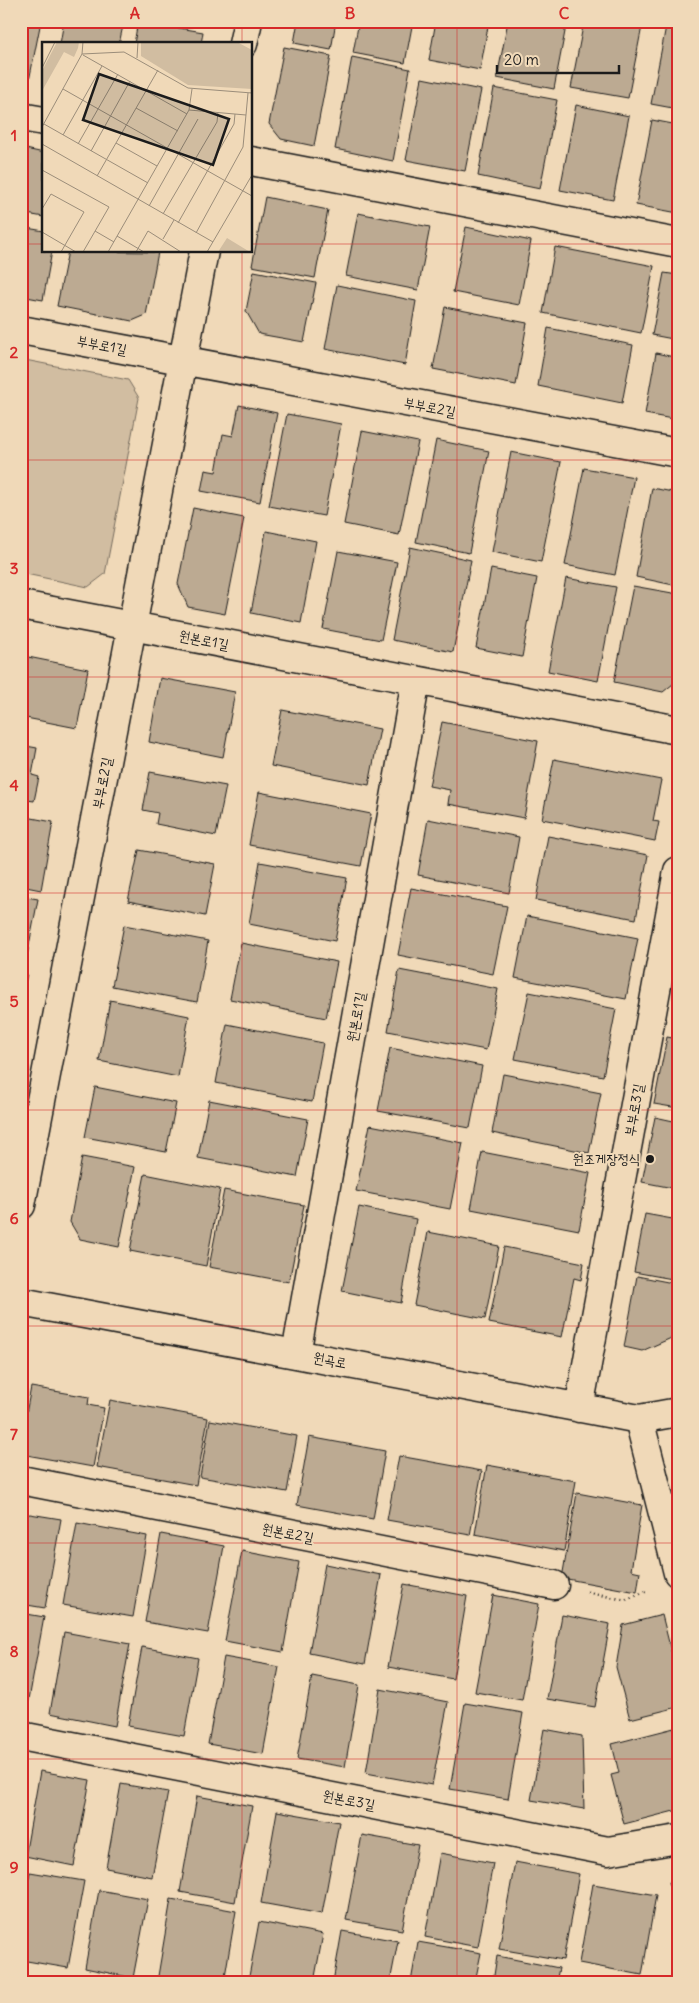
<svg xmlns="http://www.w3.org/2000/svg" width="699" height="2003" viewBox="0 0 699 2003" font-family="Delius,'Poor Story',sans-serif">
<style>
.green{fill:#d1bda1;stroke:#766c5e}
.building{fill:#bcaa92;stroke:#1c1c1c}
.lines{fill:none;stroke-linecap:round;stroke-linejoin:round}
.minor-casing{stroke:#1c1c1c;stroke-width:31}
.path{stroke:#1c1c1c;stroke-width:3;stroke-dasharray:1 4;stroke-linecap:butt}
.minor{stroke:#f0d9b8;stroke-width:28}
.grid{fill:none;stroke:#d62828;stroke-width:1;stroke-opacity:0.55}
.poi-dot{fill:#1c1c1c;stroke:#f0d9b8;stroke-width:2}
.labels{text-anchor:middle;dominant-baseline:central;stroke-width:4;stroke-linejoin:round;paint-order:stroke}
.street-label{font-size:14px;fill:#1c1c1c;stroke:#f0d9b8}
.poi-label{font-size:14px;fill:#1c1c1c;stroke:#f0d9b8;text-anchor:end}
.inset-road{fill:none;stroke:#9b8d7a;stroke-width:1}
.view{fill:#1c1c1c;fill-opacity:0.15;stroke:#1c1c1c;stroke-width:2.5}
.inset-edge{fill:none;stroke:#1c1c1c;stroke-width:2.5}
.neatline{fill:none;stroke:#d62828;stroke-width:2}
.grid-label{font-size:16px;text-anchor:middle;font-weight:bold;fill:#d62828}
</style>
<rect width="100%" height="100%" fill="#f0d9b8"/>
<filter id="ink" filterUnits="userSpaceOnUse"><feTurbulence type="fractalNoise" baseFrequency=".02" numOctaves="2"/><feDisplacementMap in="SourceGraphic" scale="10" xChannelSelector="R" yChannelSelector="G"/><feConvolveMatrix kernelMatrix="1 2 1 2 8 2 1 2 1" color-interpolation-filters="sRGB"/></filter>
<g filter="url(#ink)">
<path class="green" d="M25 360 128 380 139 398 105 574 88 587 21 573V380Z"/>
<path class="building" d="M21 21H41L28 86 21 84Z
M64 21H124L119 44H60Z
M138 21 203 32 201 44H134Z
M298 21H336L331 50 294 43Z
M359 21H413L405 63 353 53Z
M436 21H489L480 70 429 60Z
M508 21H567L554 89 497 78Z
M584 21H643L628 98 571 88Z
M667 21H678V109L651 104Z
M284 47 331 56 314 146 281 139 269 124Z
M352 57 410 69 393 161 335 149Z
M422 78 481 90 465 171 406 160Z
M494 88 557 100 540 189 478 176Z
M576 105 629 116 613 200 560 190Z
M652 120 678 125V213L636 205Z
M21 148 44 153V217L21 213Z
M265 197 328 210 315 278 252 266Z
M358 213 430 227 418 290 346 276Z
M21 227 44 231V251H52L43 300 21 296Z
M466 227 531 241 519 305 453 292Z
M555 247 654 266 641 333 543 313Z
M68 251 158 252 146 315 132 321 57 306Z
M254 271 316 283 304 342 259 334 246 311Z
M664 273 678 275V340L652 335Z
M337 285 416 301 405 365 325 349Z
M445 307 527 323 516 385 433 369Z
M548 328 633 345 622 403 538 386Z
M656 353 678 358V420L645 414Z
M239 405 277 413 260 502 201 491 205 470 216 472 223 434 233 436Z
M287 414 341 424 324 516 269 506Z
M362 431 418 442 399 535 344 524Z
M436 440 489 451 469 553 416 542Z
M511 452 561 462 541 562 492 552Z
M584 468 634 477 615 575 565 565Z
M652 488 678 493V586L636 577Z
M193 508 244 518 225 614 188 607 178 584Z
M266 531 316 541 301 623 251 613Z
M410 547 471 560 453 652 392 640Z
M338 551 397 562 381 640 323 629Z
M491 569 537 578 522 657 476 648Z
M566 578 616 587 598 681 548 671Z
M633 586 678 594V680L663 692 614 682Z
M23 656 88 669 77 728 21 717Z
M160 678 235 692 223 757 149 742Z
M282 710 380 729 369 785 271 766Z
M442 722 538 741 524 818 448 804 450 790 429 786Z
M21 745 37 748 32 775 39 777 34 801 21 799Z
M554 759 661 780 653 821 659 822 655 841 542 819Z
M150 772 226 786 216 836 156 824 158 813 143 810Z
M259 792 371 814 361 866 249 845Z
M21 816 53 822 41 890 21 886Z
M428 819 519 837 509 893 418 875Z
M548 836 648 855 636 919 536 900Z
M139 850 215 864 205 916 128 901Z
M260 862 347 878 335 941 249 924Z
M411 888 507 906 493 974 398 955Z
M21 896 38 899 25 966H21Z
M527 916 638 938 626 999 515 978Z
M124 925 208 941 197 1002 112 986Z
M241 943 337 962 326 1018 230 999Z
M399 970 498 989 486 1050 388 1031Z
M21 973 27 974 21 1001Z
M529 992 616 1009 603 1076 515 1059Z
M110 1000 189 1016 178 1077 99 1061Z
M227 1024 323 1043 312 1102 216 1083Z
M667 1037 678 1039V1108L654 1104Z
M390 1048 482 1066 470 1128 378 1111Z
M503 1074 601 1093 589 1153 492 1133Z
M95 1087 176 1103 166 1152 85 1137Z
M209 1100 308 1119 297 1177 198 1158Z
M655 1117 678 1122V1189L642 1182Z
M370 1125 463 1143 450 1209 356 1191Z
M482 1152 590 1173 579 1230 471 1209Z
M82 1157 135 1167 119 1247 80 1239 70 1222Z
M145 1174 220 1189 206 1266 130 1251Z
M224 1190 304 1205 289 1282 209 1267Z
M359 1207 416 1219 401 1303 342 1291Z
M645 1214 678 1220V1280L634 1272Z
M428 1232 499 1246 485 1319 414 1305Z
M504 1247 584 1263 581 1280 574 1278 562 1337 489 1323Z
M637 1276 678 1284V1335L642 1351 624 1347Z
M31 1387 89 1397 88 1405 104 1408 93 1467 21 1454V1441Z
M110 1400 208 1418 196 1485 97 1467Z
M210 1420 297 1436 287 1492 200 1477Z
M309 1437 385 1451 373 1519 297 1505Z
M399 1456 482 1471 470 1535 387 1520Z
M487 1465 576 1481 564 1551 475 1534Z
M577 1493 642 1505 631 1570 640 1572 637 1592 562 1578Z
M30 1514 61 1519 45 1608 21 1604V1516Z
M77 1523 147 1536 133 1617 63 1605Z
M161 1534 224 1546 208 1633 145 1622Z
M242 1551 299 1562 283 1652 225 1641Z
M325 1564 381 1575 365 1664 309 1653Z
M404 1584 467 1596 453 1679 388 1667Z
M493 1595 539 1604 522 1700 475 1692Z
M21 1613 44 1617 28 1705 21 1704Z
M562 1615 610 1624 595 1707 547 1699Z
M662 1615 678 1678V1707L630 1719 616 1667 623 1625Z
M64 1632 130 1644 115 1726 50 1713Z
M142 1647 198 1658 184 1736 128 1726Z
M224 1657 279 1667 263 1754 208 1744Z
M312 1676 359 1685 345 1767 297 1759Z
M380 1689 448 1702 432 1785 366 1773Z
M465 1703 523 1713 508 1799 450 1789Z
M678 1727V1810L624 1824 611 1775 619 1773 612 1744Z
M544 1729 582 1736 584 1809 531 1800Z
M40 1771 90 1780 74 1866 25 1856Z
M121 1784 168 1792 152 1877 106 1868Z
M197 1796 252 1806 235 1902 180 1892Z
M277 1811 339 1822 322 1914 261 1903Z
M362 1835 418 1845 402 1930 346 1920Z
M440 1853 493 1863 478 1947 425 1937Z
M515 1862 579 1874 563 1960 499 1949Z
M30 1872 84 1881 68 1968 21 1960V1920Z
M678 1880V1915L669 1882Z
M593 1884 656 1895 642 1975 579 1963Z
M99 1890 148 1899 133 1978 85 1968Z
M171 1899 236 1911 224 1982H157Z
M259 1922 323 1934 314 1982H248Z
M342 1931 398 1941 390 1982H333Z
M418 1942 481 1953 475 1982H411Z
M497 1956 559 1968 556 1982H493Z"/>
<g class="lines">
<defs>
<path id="minor" d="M243 44 248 21
M21 117 44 121
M251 161 678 243
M21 330 678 453
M21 605 678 730
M21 1205 204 251
M21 1302 639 1419 678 1412
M296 1354 416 680
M579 1408 678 871
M639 1419 678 1573
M21 1480 554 1585
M21 1736 608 1851 678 1839"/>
</defs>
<use href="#minor" class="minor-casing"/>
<path class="path" d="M587 1592 625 1600 647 1591"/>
<use href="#minor" class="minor"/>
</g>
</g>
<path class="grid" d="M242 21V44M457 21V1982M21 244H44M251 244H678M242 251V1982M21 460H678M21 677H678M21 893H678M21 1110H678M21 1326H678M21 1543H678M21 1759H678"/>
<circle class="poi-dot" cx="650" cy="1159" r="5"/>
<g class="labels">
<g class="street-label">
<text transform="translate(102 345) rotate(11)">부부로1길</text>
<text transform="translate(430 407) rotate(11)">부부로2길</text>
<text transform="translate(204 640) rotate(11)">원본로1길</text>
<text transform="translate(102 783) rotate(-79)">부부로2길</text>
<text transform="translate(356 1017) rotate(-80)">원본로1길</text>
<text transform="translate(634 1110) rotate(-80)">부부로3길</text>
<text transform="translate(330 1360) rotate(11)">원곡로</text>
<text transform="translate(288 1533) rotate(11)">원본로2길</text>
<text transform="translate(349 1800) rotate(11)">원본로3길</text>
</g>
<g class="poi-label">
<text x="640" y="1159">원조게장정식</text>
</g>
</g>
<g transform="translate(42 42)">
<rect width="210" height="210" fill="#f0d9b8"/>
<path d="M15 0H37L36 6 32 15 22 10 0 49V29ZM99 0H195L210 8V47L146 43 99 14ZM185 196 208 210H176Z" fill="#d1bda1"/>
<path class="inset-road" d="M40 12 82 10 146 46 210 51M41 13 145 72M95 16 96 0M0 26 13 0M21 47 210 154M94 66 136 89M147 68 204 73M2 82 106 141M0 85 40 12 41 0M21 93 60 24M74 101 115 124M0 102 171 200M36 102 76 32M49 109 88 39M0 128 67 165 41 210M55 134 116 28M107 164 156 77M0 167 9 152 42 170 19 210M121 172 175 80 176 70M136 181 192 82 193 72M53 189 72 200M0 190 34 210M154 191 201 105 206 51M75 194 102 210M121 197 132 178M66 210 147 68 150 47M94 210 106 189 139 210M165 210 210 133"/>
<path class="view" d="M57 32 187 77 171 123 41 78Z"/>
<rect width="210" height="210" class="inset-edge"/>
</g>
<rect width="699" height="2003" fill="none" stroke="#f0d9b8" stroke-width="55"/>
<path d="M497 65v8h122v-8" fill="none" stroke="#1c1c1c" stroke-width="2.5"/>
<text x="504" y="65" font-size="15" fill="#1c1c1c" stroke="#f0d9b8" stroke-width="4" paint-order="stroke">20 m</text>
<rect x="28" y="28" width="644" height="1948" class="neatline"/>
<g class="grid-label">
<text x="135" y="19">A</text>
<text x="350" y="19">B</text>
<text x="564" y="19">C</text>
<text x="14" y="141">1</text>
<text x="14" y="358">2</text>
<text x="14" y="574">3</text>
<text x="14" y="791">4</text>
<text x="14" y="1007">5</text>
<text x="14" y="1224">6</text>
<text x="14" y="1440">7</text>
<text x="14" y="1657">8</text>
<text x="14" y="1873">9</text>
</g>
</svg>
